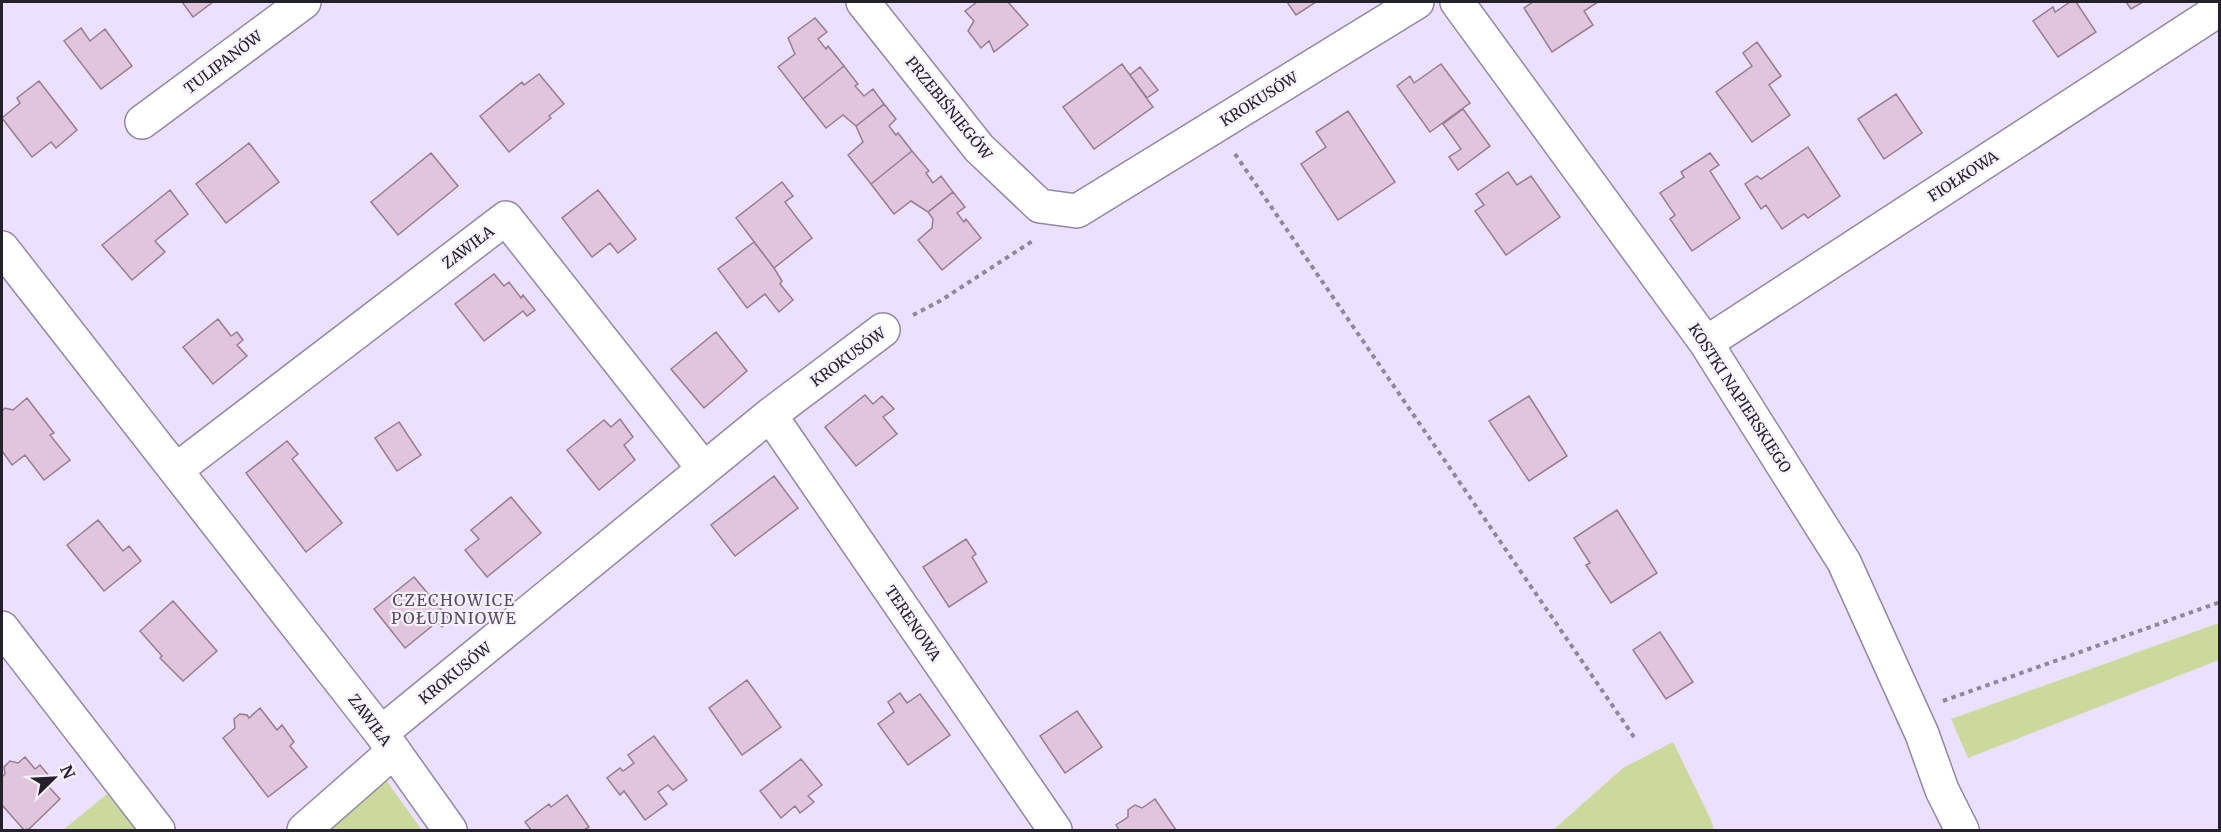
<svg xmlns="http://www.w3.org/2000/svg" width="2221" height="832" viewBox="0 0 2221 832" font-family="Merriweather,serif">
<style>
.green{fill:#ccd99d}
.building{fill:#e1c5dc;stroke:#967d92;stroke-width:1.5}
.lines{fill:none;stroke-linecap:round;stroke-linejoin:round}
.minor-casing{stroke:#9387a4;stroke-width:36}
.path{stroke:#8f879d;stroke-width:4;stroke-dasharray:4.5 4.5;stroke-linecap:butt}
.minor{stroke:#fff;stroke-width:33}
.labels{text-anchor:middle;dominant-baseline:central;stroke-width:4.5;stroke-linejoin:round;paint-order:stroke}
.street-label{font-size:15px;fill:#25212c;stroke:#f6f1fd}
.neighbourhood-label{font-size:16px;letter-spacing:1.5px;fill:#554b64;stroke:#f6f1fd}
</style>
<rect width="100%" height="100%" fill="#ece0ff"/>
<path class="green" d="M2219 623V660L1968 758 1951 719Z
M1673 742 1711 820 1714 830H1553L1623 768Z
M383 776 422 830H322Z
M107 794 137 830H63Z"/>
<path class="building" d="M182 2H213L193 17Z
M977 2H1008L1028 25 994 52 989 41 981 48 968 31 974 21 965 11Z
M1287 2H1316L1296 15Z
M1533 2H1598L1584 11 1593 25 1552 52 1524 8Z
M2070 2H2076L2096 32 2058 57 2033 21 2053 7 2055 12Z
M2126 2H2143L2131 9Z
M815 18 827 32 818 39 826 49 828 46 844 66 803 99 778 67 795 54 788 38Z
M81 28 90 41 105 29 132 66 101 89 64 41Z
M1757 42 1781 76 1769 85 1790 115 1752 142 1716 92 1752 66 1743 53Z
M1122 64 1153 107 1094 149 1063 107Z
M1441 64 1470 103 1430 132 1397 86 1410 76 1414 83Z
M844 66 858 84 855 86 864 96 873 89 884 104 856 126 843 115 826 128 803 99Z
M1140 67 1158 90 1147 98 1130 75Z
M539 74 564 104 549 116 551 118 509 152 480 116 522 82 524 85Z
M39 81 77 130 56 148 51 142 32 157 2 118 20 103 17 98Z
M1896 94 1922 133 1884 159 1858 119Z
M884 104 896 119 889 126 896 135 898 133 912 151 871 184 848 155 863 142 856 126Z
M1463 109 1490 146 1458 170 1449 157 1461 149 1443 124Z
M1348 111 1395 182 1338 220 1301 164 1326 147 1316 132Z
M249 143 279 182 226 223 196 184Z
M1808 147 1840 196 1808 218 1804 214 1782 229 1766 205 1761 209 1745 184 1757 176 1761 179Z
M912 151 929 171 926 173 933 183 941 176 953 192 928 212 911 201 894 214 871 184Z
M431 153 458 186 398 235 371 202Z
M1710 153 1719 165 1710 171 1740 218 1692 251 1670 219 1675 215 1660 193 1684 177 1681 172Z
M1508 172 1517 185 1531 176 1560 217 1506 255 1475 211 1484 205 1476 194Z
M782 182 793 196 785 202 812 238 774 268 736 218Z
M170 190 188 214 155 241 165 252 132 280 102 245Z
M598 190 636 239 618 253 610 243 592 257 562 218Z
M953 192 965 207 957 213 964 222 966 219 981 238 942 270 918 240 932 228 933 219 928 212Z
M754 242 774 268 782 281 780 284 793 300 779 312 765 294 747 308 718 269Z
M494 274 504 286 509 282 521 298 523 295 535 310 527 316 523 311 484 341 455 304Z
M218 319 231 336 237 332 243 340 237 345 247 356 213 384 183 347Z
M716 332 747 371 704 408 671 369Z
M865 395 873 404 882 396 894 409 883 417 897 434 856 466 825 427Z
M1529 396 1567 456 1529 481 1489 421Z
M27 398 54 433 50 435 70 460 44 480 25 455 12 465 2 451V411L5 408 13 410Z
M620 419 633 437 624 445 635 460 599 490 567 450 604 420 611 427Z
M399 422 421 455 397 471 375 438Z
M287 441 298 454 292 459 342 523 306 552 246 473Z
M774 476 798 508 735 556 711 525Z
M511 497 541 533 487 577 465 550 479 539 471 530Z
M1617 510 1657 573 1611 603 1586 565 1590 563 1574 538Z
M98 520 123 551 129 546 141 561 104 591 67 545Z
M966 539 976 554 972 557 987 582 949 607 923 567Z
M414 577 450 620 442 627 437 622 405 648 374 609Z
M173 601 217 651 183 681 160 658 162 656 140 631Z
M1660 632 1693 682 1666 699 1633 650Z
M747 680 781 727 742 755 709 708Z
M900 693 907 703 920 694 950 735 908 765 878 724 894 712 888 702Z
M260 708 277 730 282 725 294 742 290 746 307 767 268 797 223 738 235 728 234 719 240 714 247 715 249 718Z
M1077 711 1102 747 1065 773 1040 736Z
M654 736 687 780 673 790 668 785 658 792 667 804 645 820 624 791 620 795 607 778 620 768 623 771 634 763 628 755Z
M25 757 35 769 40 765 54 782 49 787 60 799 29 829 24 830 2 805V777L5 774 4 767 10 761 18 763Z
M801 759 822 785 808 796 814 802 800 813 795 806 781 818 760 791Z
M567 795 589 827 584 830H531L525 822 549 804 551 807Z
M1155 799 1176 830H1119L1116 825 1128 817V810L1135 805 1142 808Z"/>
<g class="lines">
<defs>
<path id="minor" d="M863 2 979 148 1040 206 1077 211 1417 2
M1457 2 1706 343 1844 562 1922 734 1942 790 1962 830
M142 122 304 2
M2 248 381 733 450 830
M1706 343 2220 9
M770 415 1055 830
M176 470 506 218 704 469
M2 628 158 830
M381 733 770 415 883 330
M304 830 394 751"/>
</defs>
<use href="#minor" class="minor-casing"/>
<path class="path" d="M1235 154 1636 740
M913 315 940 301 1034 240
M1943 701 2220 602"/>
<use href="#minor" class="minor"/>
</g>
<g class="labels">
<g class="street-label">
<text transform="translate(223 62) rotate(-37)">TULIPANÓW</text>
<text transform="translate(1259 99) rotate(-32)">KROKUSÓW</text>
<text transform="translate(949 108) rotate(51)">PRZEBIŚNIEGÓW</text>
<text transform="translate(1963 176) rotate(-33)">FIOŁKOWA</text>
<text transform="translate(468 247) rotate(-37)">ZAWIŁA</text>
<text transform="translate(848 357) rotate(-36)">KROKUSÓW</text>
<text transform="translate(1740 398) rotate(57)">KOSTKI NAPIERSKIEGO</text>
<text transform="translate(913 623) rotate(56)">TERENOWA</text>
<text transform="translate(455 673) rotate(-39)">KROKUSÓW</text>
<text transform="translate(370 720) rotate(53)">ZAWIŁA</text>
</g>
<g class="neighbourhood-label">
<text x="454" y="600">CZECHOWICE<tspan x="454" dy="18">POŁUDNIOWE</tspan></text>
</g>
</g>
<rect width="2221" height="832" fill="none" stroke="#25212c" stroke-width="6"/>
<g transform="translate(54 778) rotate(66)" stroke="#f6f1fd" stroke-width="4.5" paint-order="stroke">
<path d="M0-4.5L10 22L0 15L-10 22Z" fill="#25212c"/>
<text y="-9" font-size="16" font-weight="bold" text-anchor="middle" fill="#25212c">N</text>
</g>
</svg>
